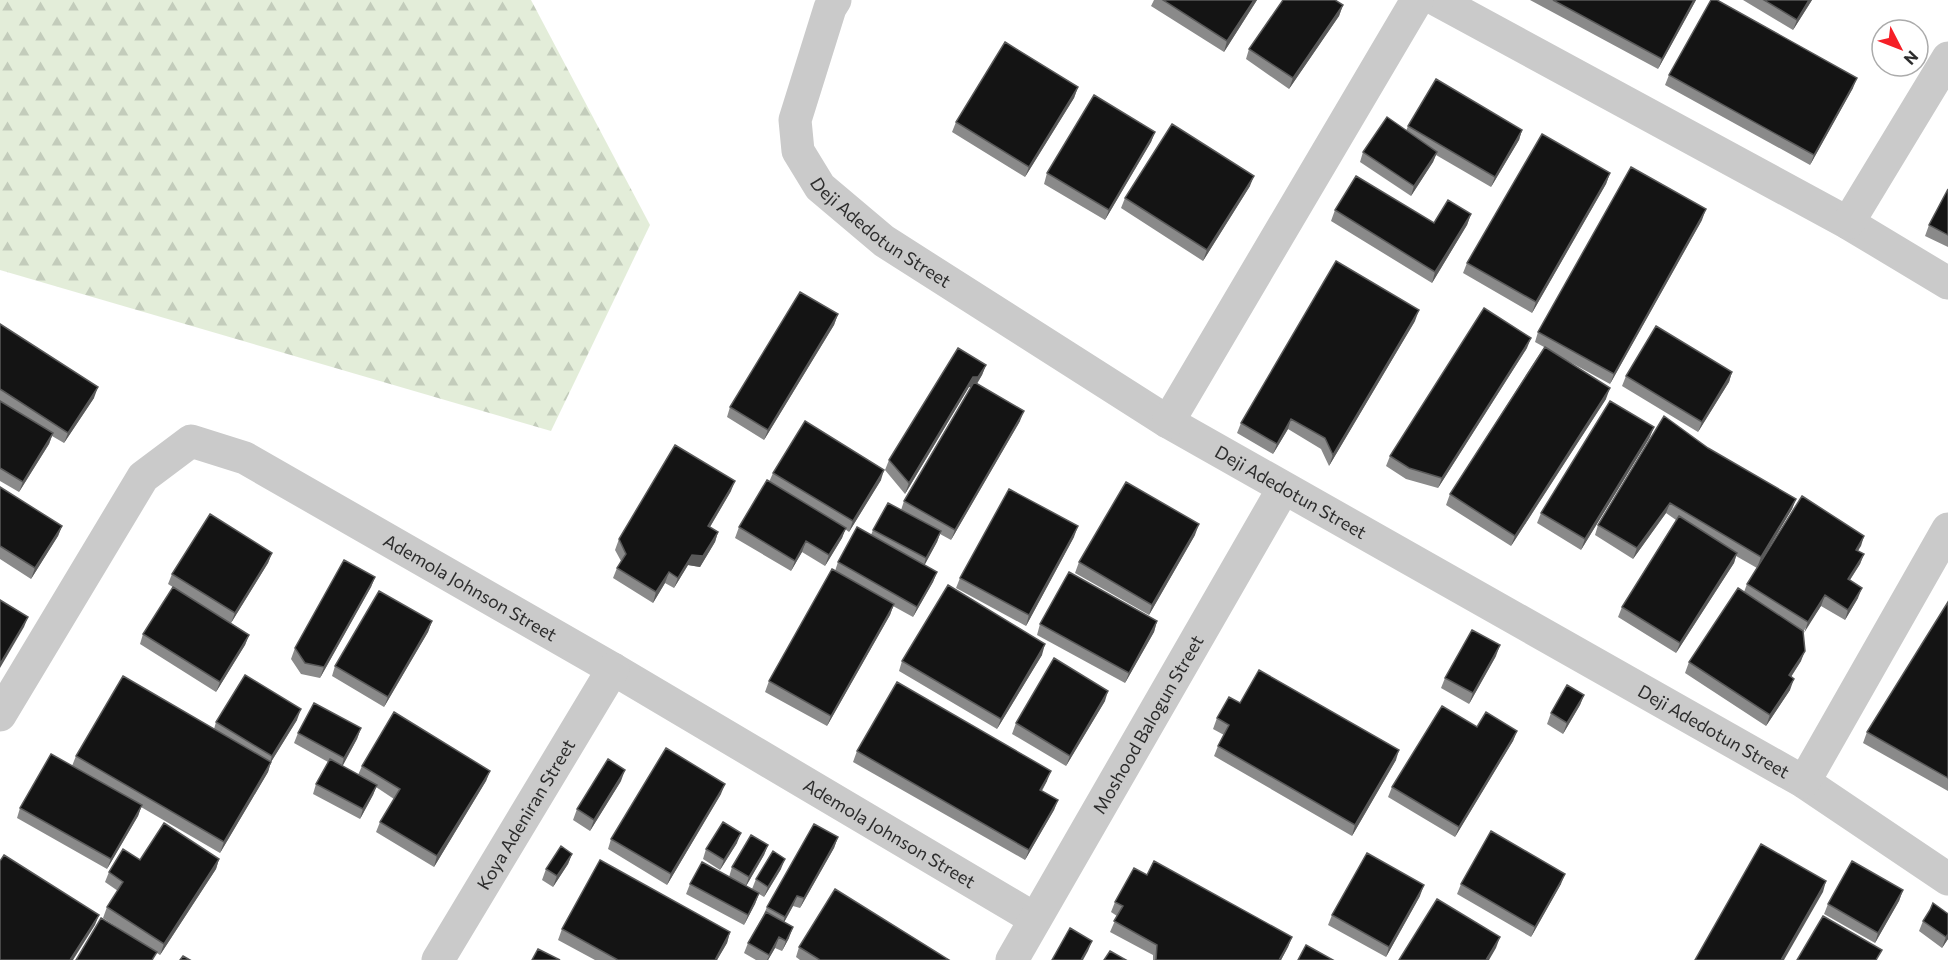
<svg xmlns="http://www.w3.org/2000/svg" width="1948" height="960" viewBox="0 0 1948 960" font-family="Commissioner,sans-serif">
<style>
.forest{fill:url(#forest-firs)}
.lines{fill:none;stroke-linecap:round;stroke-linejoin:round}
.street{stroke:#cacaca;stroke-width:33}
.wall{fill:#8a8a8a}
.shaded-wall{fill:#5a5a5a}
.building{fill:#141414;stroke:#5a5a5a;stroke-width:1.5}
.labels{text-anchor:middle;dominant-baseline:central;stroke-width:6;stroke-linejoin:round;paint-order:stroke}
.street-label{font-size:18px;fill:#2d2d2d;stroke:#fff}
</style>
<defs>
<pattern id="forest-firs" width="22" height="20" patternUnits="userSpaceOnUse" patternTransform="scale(1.5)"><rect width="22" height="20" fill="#e3edd9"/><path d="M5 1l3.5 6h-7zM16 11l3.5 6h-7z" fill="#c3ccbb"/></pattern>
</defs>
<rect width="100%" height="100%" fill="#fff"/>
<path class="forest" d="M0 0H531L650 225 551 431 0 270Z"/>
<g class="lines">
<g class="street">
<path id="s1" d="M835 0 830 8 795 120 798 151 820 187 884 241 1168 422 1804 782 1948 879"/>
<path d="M1437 0 1848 223 1948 283"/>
<path d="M1848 223 1948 58"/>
<path d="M1168 422 1417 0"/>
<path id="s2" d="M0 715 143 477 191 441 245 458 613 669 1035 919"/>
<path d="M1804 782 1948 529"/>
<path id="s3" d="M438 960 613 669"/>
<path id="s4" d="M1012 960 1283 489"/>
</g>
</g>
<path class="wall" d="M1154 0H1257L1224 52 1151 6Z
M1530 0H1696L1658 69Z
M1743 0H1812L1793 30Z
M1343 5 1339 16 1289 89 1246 59 1249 49Z
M1669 75 1853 88 1810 165 1665 85Z
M1078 87 1074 98 1025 177 952 132 956 122Z
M1408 126 1522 130 1519 140 1491 187 1436 155 1433 162 1411 196 1360 162 1363 152 1406 131Z
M1155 132 1151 142 1105 220 1044 184 1047 173Z
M1610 173 1606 184 1532 313 1463 273 1467 263Z
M1250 186 1203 261 1121 208 1125 198Z
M1948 189V247L1925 236 1929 225Z
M1335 210 1434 223 1471 214 1467 225 1432 283 1331 221Z
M1702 220 1610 384 1557 355 1606 399 1511 546 1446 505 1450 494 1544 347 1535 342 1538 332Z
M838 314 834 325 764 440 727 417 730 407Z
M1415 321 1329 466 1321 449 1288 429 1273 454 1237 433 1241 423Z
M0 324 94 398 64 443 52 436 49 444 19 492 0 481Z
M1527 348 1438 488 1406 479 1386 466 1390 456Z
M986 365 982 375 977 384 1020 421 951 540 940 534 937 542 924 565 937 572 933 582 913 617 893 606 890 615 827 726 765 692 769 681 835 571 838 562 871 535 873 530 901 510 904 501 971 387H969L905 494 885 470 889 460Z
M1732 372 1729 382 1698 432 1622 386 1626 376Z
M1650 437 1581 550 1537 523 1541 513Z
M1708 448 1796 499 1792 509 1757 568 1736 556 1734 563 1676 653 1618 617 1622 607 1676 520 1666 513 1633 559 1595 535 1598 525Z
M773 473 881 480 849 532 845 529 842 538 825 566 802 552 791 571 735 538 739 527 769 482Z
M0 487 62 526 58 536 31 579 0 559Z
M731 491 710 527 718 532 715 542 700 567 688 565 674 588 665 583 653 603 613 578 617 568 621 561 615 550 619 539Z
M1195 535 1149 615 1075 573 1079 562Z
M1864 536 1858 551 1864 554 1860 564 1850 580 1858 598 1845 620 1821 606 1803 632 1801 661 1791 677 1790 690 1766 726 1685 673 1689 662 1744 592 1747 584Z
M1074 537 1026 626 956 588 960 578Z
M272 553 268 563 231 623 249 635 245 645 216 692 140 644 143 634 219 616 168 584 172 574Z
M375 577 371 587 320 678 301 674 291 659 295 648Z
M1948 602V791L1863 743 1867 732Z
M432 621 428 632 384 707 332 676 335 666Z
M1157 621 1154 632 1125 683 1037 635 1040 624Z
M1042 655 997 729 899 671 902 661Z
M1496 656 1469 704 1441 688 1445 678Z
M1584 695 1580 705 1563 734 1547 724 1551 713Z
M1105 701 1066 766 1012 734 1016 723Z
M1240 703 1396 760 1352 836 1214 756 1218 746 1224 735 1213 729 1217 718Z
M297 720 271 762 268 772 220 853 141 807 138 816 107 869 17 818 20 808 72 766 76 756 214 729 216 722Z
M1477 727 1517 731 1513 741 1455 837 1388 797 1392 787Z
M361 728 357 739 342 766 358 775 362 766 490 771 486 781 434 867 376 832 380 822 394 799 376 787 373 795 360 819 313 794 316 784 328 762 294 743 298 733Z
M857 751 1047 781 1042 791 1058 800 1054 810 1025 860 853 762Z
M621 781 590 831 573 820 577 809Z
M721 794 667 885 608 849 611 839Z
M838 837 834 848 800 908 793 906 784 922 789 938 782 951 775 948 768 960H756L744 953 748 943 763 916 767 907Z
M737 843 720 870 703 859 706 849Z
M768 845 764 855 746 886 752 889 756 879 781 869 764 897 759 894 755 904 744 925 686 894 690 884 729 877 732 867Z
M572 854 568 864 553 887 542 880 546 869Z
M219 859 216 869 160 955 103 918 107 907 118 891 105 882 109 872 140 860Z
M1147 875 1292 937 1288 947 1281 960H1153V955L1110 932 1117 916 1111 912 1115 902Z
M1461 884H1561L1531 937 1457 894Z
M1903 890 1899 901 1875 943 1824 914 1828 904Z
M1420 896 1386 957 1328 925 1332 915Z
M1948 914V939L1942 948 1919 931 1923 921Z
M562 929 730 932 727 943 717 960H595L558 940Z
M799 947 949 960H800L796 957Z"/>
<path class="shaded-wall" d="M1254 0H1257L1224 52 1227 41Z
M1694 0H1696L1658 69 1662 59Z
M1809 0H1812L1793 30 1797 20Z
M1343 5 1339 16 1289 89 1293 78Z
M1857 78 1853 88 1810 165 1814 155Z
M1078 87 1074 98 1025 177 1029 167Z
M1522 130 1519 140 1491 187 1495 177Z
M1155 132 1151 142 1105 220 1109 210Z
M1437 152 1433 162 1411 196 1414 186Z
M1610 173 1606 184 1532 313 1536 302Z
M1254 176 1250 186 1203 261 1207 250Z
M1706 209 1702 220 1610 384 1614 374Z
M1471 214 1467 225 1432 283 1435 272Z
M1419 310 1415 321 1329 466 1333 455Z
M838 314 834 325 764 440 768 430Z
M1531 338 1527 348 1438 488 1442 478Z
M986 365 982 375 974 388 969 387 905 494 909 483 973 377Z
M1732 372 1729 382 1698 432 1702 422Z
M98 387 94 398 64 443 68 433Z
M1610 388 1606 399 1511 546 1515 536Z
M1024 411 1020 421 951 540 955 530Z
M1291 419 1288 429 1273 454 1277 444Z
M1654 427 1650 437 1581 550 1585 539Z
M53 433 49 444 19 492 23 482Z
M884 470 881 480 849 532 853 521Z
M735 481 731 491 704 537 708 526Z
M1796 499 1792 509 1757 568 1761 557Z
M1670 503 1666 513 1633 559 1637 548Z
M1199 524 1195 535 1149 615 1152 605Z
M62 526 58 536 31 579 35 568Z
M1078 526 1074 537 1026 626 1029 615Z
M846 528 842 538 825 566 829 555Z
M941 531 937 542 923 568 926 558Z
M718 532 715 542 700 567 688 565 674 588 678 578 692 555Z
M1864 536 1861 546 1852 560 1856 550Z
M806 541 802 552 791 571 795 561Z
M272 553 268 563 231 623 235 613Z
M1737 553 1734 563 1676 653 1680 643Z
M1864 554 1860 564 1844 589 1848 579Z
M669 572 665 583 653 603 656 592Z
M937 572 933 582 913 617 917 607Z
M375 577 371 587 320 678 324 667Z
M1862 588 1858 598 1845 620 1848 610Z
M1825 595 1821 606 1804 633 1808 622Z
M894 604 890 615 827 726 831 716Z
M28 617 24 627 0 668V664Z
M432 621 428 632 384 707 388 697Z
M1157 621 1154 632 1125 683 1129 673Z
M249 635 245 645 216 692 220 682Z
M1045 644 1042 655 997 729 1001 719Z
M1500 645 1496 656 1469 704 1473 693Z
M1805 651 1801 661 1785 686 1789 675Z
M1794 679 1790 690 1766 726 1770 715Z
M1108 691 1105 701 1066 766 1070 756Z
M1584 695 1580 705 1563 734 1567 723Z
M301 709 297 720 271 762 268 772 220 853 224 842 269 767 272 756Z
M361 728 357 739 341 769 344 758Z
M1517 731 1513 741 1455 837 1459 827Z
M1399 750 1396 760 1352 836 1355 825Z
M625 770 621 781 590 831 594 820Z
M490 771 486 781 434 867 437 856Z
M1051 771 1047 781 1036 800 1040 790Z
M725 784 721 794 667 885 671 874Z
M377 785 373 795 360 819 363 809Z
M1058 800 1054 810 1025 860 1029 850Z
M142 805 138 816 107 869 111 859Z
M741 833 737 843 720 870 724 860Z
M838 837 834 848 800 908 804 898Z
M768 845 764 855 745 888 749 877Z
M572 854 568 864 553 887 557 876Z
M219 859 216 869 160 955 164 944Z
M785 859 781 869 764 897 768 887Z
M1565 874 1561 884 1531 937 1535 927Z
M1826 881 1823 892 1784 960H1781Z
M1424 885 1420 896 1386 957 1389 947Z
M1903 890 1899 901 1875 943 1878 933Z
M759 893 755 904 744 925 748 915Z
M797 896 793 906 781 928 785 917Z
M99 915 95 925 73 960H70Z
M793 927 789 938 782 951 786 941Z
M730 932 727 943 717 960H715Z
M1948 934V939L1942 948 1946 937Z
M779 937 775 948 768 960H767Z
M1292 937 1288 947 1281 960H1279Z
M1500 937 1496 948 1489 960H1486Z
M1092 941 1088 951 1083 960H1081Z"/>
<path class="building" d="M1163 0H1254L1227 41Z
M1283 0H1335L1343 5 1293 78 1249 49Z
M1553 0H1694L1662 59Z
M1711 0H1717L1857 78 1814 155 1669 75Z
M1764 0H1809L1797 20Z
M1005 42 1078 87 1029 167 956 122Z
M1436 79 1522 130 1495 177 1408 126Z
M1094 95 1155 132 1109 210 1047 173Z
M1387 117 1437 152 1414 186 1363 152Z
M1172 124 1254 176 1207 250 1125 198Z
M1542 134 1610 173 1536 302 1467 263Z
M1631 167 1706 209 1614 374 1538 332Z
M1356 176 1434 223 1448 200 1471 214 1435 272 1335 210Z
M1948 189V235L1929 225Z
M1336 261 1419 310 1333 455 1325 438 1291 419 1277 444 1241 423Z
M800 292 838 314 768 430 730 407Z
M1484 308 1531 338 1442 478 1409 468 1390 456Z
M0 324 98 387 68 433 0 389Z
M1656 326 1732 372 1702 422 1626 376Z
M1545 347 1610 388 1515 536 1450 494Z
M958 348 986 365 978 377H973L909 483 889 460Z
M974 382 1024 411 955 530 904 501Z
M0 401 53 433 23 482 0 468Z
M1610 401 1654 427 1585 539 1541 513Z
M1664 416 1708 448 1796 499 1761 557 1670 503 1637 548 1598 525Z
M805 421 884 470 853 521 773 473Z
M675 445 735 481 708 526 718 532 703 556 692 555 678 578 669 572 656 592 617 568 626 554 619 539Z
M767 480 846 528 829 555 806 541 795 561 739 527Z
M1126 482 1199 524 1152 605 1079 562Z
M0 487 62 526 35 568 0 546Z
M1009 489 1078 526 1029 615 960 578Z
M1802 496 1864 536 1856 550 1864 554 1848 579 1862 588 1848 610 1825 595 1808 622 1747 584Z
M888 503 941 531 926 558 873 530Z
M210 514 272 553 235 613 172 574Z
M1679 516 1737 553 1680 643 1622 607Z
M857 527 937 572 917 607 838 562Z
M344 560 375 577 324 667 305 663 295 648Z
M832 569 894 604 831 716 769 681Z
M1069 572 1157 621 1129 673 1040 624Z
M948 585 1045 644 1001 719 902 661Z
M173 587 249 635 220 682 143 634Z
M1738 588 1803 631 1805 651 1789 675 1794 679 1770 715 1689 662Z
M379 591 432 621 388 697 335 666Z
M0 600 28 617 0 664Z
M1948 602V778L1867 732Z
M1472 630 1500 645 1473 693 1445 678Z
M1054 658 1108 691 1070 756 1016 723Z
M1259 670 1399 750 1355 825 1218 746 1229 725 1217 718 1229 697 1240 703Z
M245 675 301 709 272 756 216 722Z
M123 676 271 762 224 842 76 756Z
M897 682 1051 771 1040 790 1058 800 1029 850 857 751Z
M1567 685 1584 695 1567 723 1551 713Z
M314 703 361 728 344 758 298 733Z
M1442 706 1477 727 1486 712 1517 731 1459 827 1392 787Z
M394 712 490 771 437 856 380 822 400 789 362 766Z
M666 748 725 784 671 874 611 839Z
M51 754 142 805 111 859 20 808Z
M330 759 377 785 363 809 316 784Z
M608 759 625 770 594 820 577 809Z
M723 822 741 833 724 860 706 849Z
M164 823 219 859 164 944 107 907 123 882 109 872 123 849 140 860Z
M814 824 838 837 804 898 797 896 785 917 767 907Z
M1491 831 1565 874 1535 927 1461 884Z
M751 835 768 845 749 877 732 867Z
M1761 844 1826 881 1781 960H1695Z
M561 846 572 854 557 876 546 869Z
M773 851 785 859 768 887 756 879Z
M1367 853 1424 885 1389 947 1332 915Z
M4 855 99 915 70 960H0V861Z
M600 860 730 932 715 960H618L562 929Z
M1154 861 1292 937 1279 960H1156L1157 945 1114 921 1123 906 1115 902 1134 868 1147 875Z
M1852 861 1903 890 1878 933 1828 904Z
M702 862 759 893 748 915 690 884Z
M835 889 949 960H820L799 947Z
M1437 899 1500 937 1486 960H1399Z
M1933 903 1948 914V934L1946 937 1923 921 1930 910Z
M766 912 793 927 786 941 779 937 769 955 748 943Z
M1823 916 1882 950 1876 960H1797Z
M101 918 157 952 152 960H76Z
M1070 928 1092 941 1081 960H1052Z
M1306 945 1333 960H1298Z
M538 949 560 960H532Z
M1110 951 1126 960H1104Z
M183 956 190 960H180Z"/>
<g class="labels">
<g class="street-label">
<text stroke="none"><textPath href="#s1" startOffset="276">Deji Adedotun Street</textPath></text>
<text stroke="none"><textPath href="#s1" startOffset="762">Deji Adedotun Street</textPath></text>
<text stroke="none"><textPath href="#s2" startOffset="654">Ademola Johnson Street</textPath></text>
<text stroke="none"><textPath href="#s4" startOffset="272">Moshood Balogun Street</textPath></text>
<text stroke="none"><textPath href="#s1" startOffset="1248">Deji Adedotun Street</textPath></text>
<text stroke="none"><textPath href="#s3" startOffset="170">Koya Adeniran Street</textPath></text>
<text stroke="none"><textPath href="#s2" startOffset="1140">Ademola Johnson Street</textPath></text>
</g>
</g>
<g transform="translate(1900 48) rotate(132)"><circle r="28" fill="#ffffff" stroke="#ababab" stroke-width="1.5"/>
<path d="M0-4.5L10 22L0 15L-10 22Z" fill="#f51f27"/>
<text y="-9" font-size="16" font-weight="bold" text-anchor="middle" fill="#2d2d2d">N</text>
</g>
</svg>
